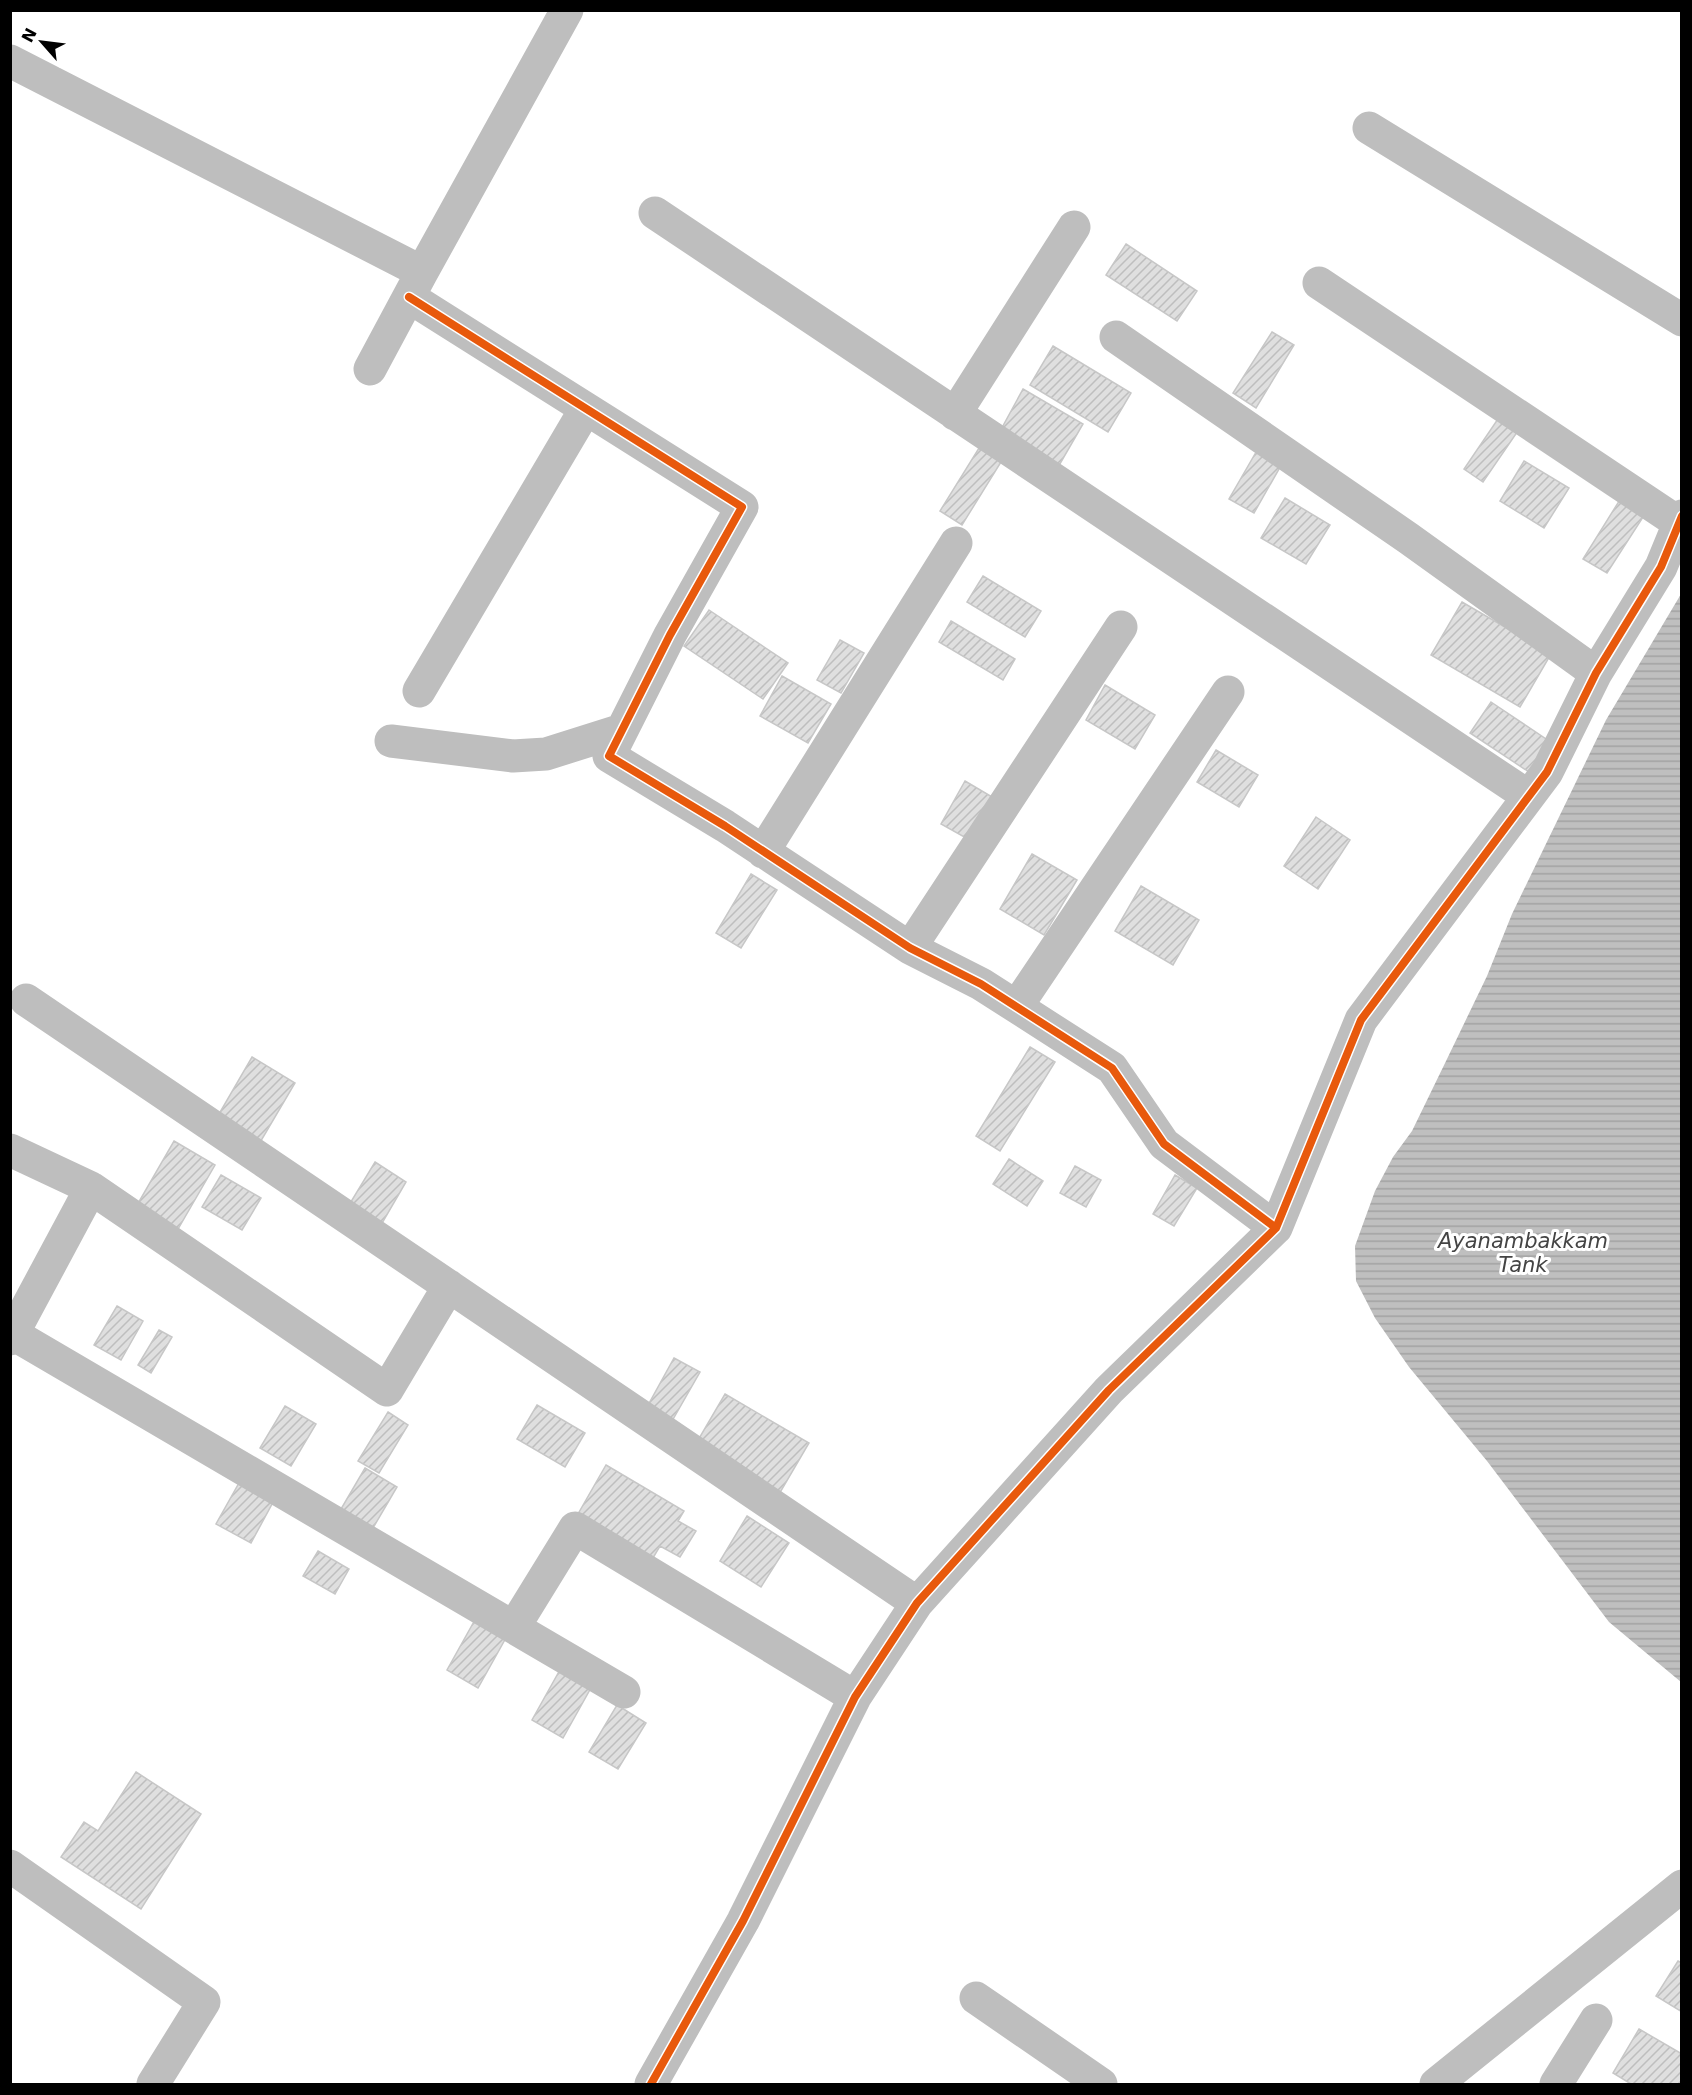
<svg xmlns="http://www.w3.org/2000/svg" width="1692" height="2095" viewBox="0 0 1692 2095" font-family="'DejaVu Sans',sans-serif">
<style>
.water{fill:url(#water-rules)}
.building{fill:url(#building-hatch);stroke:#c7c7c7;stroke-width:1.5}
.lines{fill:none;stroke-linecap:round;stroke-linejoin:round}
.minor{stroke:#bebebe;stroke-width:33}
.cycleway-casing{stroke:#fff;stroke-width:11}
.cycleway{stroke:#e8590c;stroke-width:8}
.labels{text-anchor:middle;dominant-baseline:central;stroke-width:6;stroke-linejoin:round;paint-order:stroke}
.water-label{font-size:21px;font-style:italic;fill:#444;stroke:#fff}
</style>
<defs>
<pattern id="water-rules" width="6" height="5" patternUnits="userSpaceOnUse" patternTransform="scale(1.5)"><rect width="6" height="5" fill="#bfbfbf"/><path d="M0 2.5h6" fill="none" stroke="#a2a2a2"/></pattern>
<pattern id="building-hatch" width="6" height="6" patternUnits="userSpaceOnUse" patternTransform="scale(1.5)"><rect width="6" height="6" fill="#dfdfdf"/><path d="M-1 1l2-2M0 6l6-6M5 7l2-2" fill="none" stroke="#bebebe"/></pattern>
</defs>
<rect width="100%" height="100%" fill="#fff"/>
<path class="water" d="M1681 594 1682 1681 1681 1682 1609 1622 1487 1461 1409 1367 1375 1318 1356 1281 1355 1246 1375 1191 1393 1157 1412 1131 1447 1059 1487 976 1512 914 1606 720Z"/>
<path class="building" d="M1126 244 1197 291 1177 321 1106 275Z
M1272 332 1294 345 1256 408 1233 393Z
M1053 346 1131 393 1108 432 1030 385Z
M1023 389 1083 424 1057 469 998 435Z
M1502 413 1522 425 1483 482 1464 469Z
M1259 447 1283 462 1254 513 1229 499Z
M979 448 1001 462 962 525 940 511Z
M1524 461 1569 488 1544 528 1500 501Z
M1285 498 1330 525 1306 564 1261 538Z
M1621 498 1645 514 1607 573 1583 559Z
M983 576 1041 611 1025 637 967 602Z
M1462 602 1551 654 1520 707 1431 655Z
M709 610 788 663 763 699 684 646Z
M951 621 1015 659 1003 680 939 642Z
M840 640 864 653 841 693 817 680Z
M782 676 831 704 808 743 760 716Z
M1105 685 1155 715 1135 749 1086 720Z
M1491 702 1552 743 1532 774 1470 733Z
M1216 750 1258 775 1239 807 1197 782Z
M965 781 999 801 975 843 941 824Z
M1316 817 1350 840 1318 889 1284 866Z
M1032 854 1077 880 1044 935 1000 909Z
M751 874 777 890 741 948 716 933Z
M1141 886 1199 920 1173 965 1115 931Z
M1030 1047 1055 1062 1000 1151 976 1136Z
M252 1057 295 1083 255 1151 212 1126Z
M174 1141 215 1165 174 1236 133 1212Z
M1009 1159 1043 1181 1027 1206 993 1184Z
M375 1162 406 1182 381 1225 349 1205Z
M1075 1166 1101 1180 1086 1207 1060 1193Z
M221 1175 261 1198 242 1230 202 1207Z
M1175 1175 1197 1188 1174 1226 1153 1214Z
M117 1306 143 1321 121 1360 94 1345Z
M159 1330 172 1337 151 1373 138 1365Z
M674 1358 700 1372 672 1421 647 1407Z
M725 1394 809 1443 778 1496 694 1447Z
M537 1405 585 1433 565 1467 517 1439Z
M285 1406 316 1424 291 1466 260 1448Z
M388 1412 408 1425 379 1473 358 1461Z
M606 1465 684 1511 678 1521 696 1531 680 1557 660 1546 653 1558 578 1514Z
M365 1468 397 1487 373 1528 341 1509Z
M244 1474 278 1493 251 1543 216 1524Z
M747 1516 789 1543 761 1587 720 1561Z
M318 1551 349 1569 335 1594 303 1576Z
M476 1618 507 1636 478 1688 447 1670Z
M561 1668 592 1686 563 1738 532 1720Z
M617 1705 646 1723 618 1769 589 1752Z
M136 1772 201 1814 141 1909 61 1857 84 1822 98 1831Z
M1678 1961 1682 1963V2012L1656 1996Z
M1639 2029 1682 2054V2084H1631L1613 2073Z"/>
<g class="lines">
<path class="minor" d="M10 61 422 272 370 369
M1369 128 1682 320
M655 213 1528 796
M422 272 567 10
M1319 283 1679 523
M409 297 742 507 670 635 609 756 725 826 910 948 981 984 1112 1068 1164 1144 1276 1228
M1116 337 1408 538 1596 673
M955 414 1074 227
M419 691 585 410
M391 741 513 756 546 754 622 730
M763 852 956 543
M910 948 1121 627
M26 1000 917 1603
M1017 1006 1228 692
M10 1150 91 1188
M13 1334 624 1692
M10 1339 91 1188 387 1390 449 1286
M514 1627 575 1528 855 1697
M10 1866 204 2002 153 2084
M976 1998 1101 2084
M651 2084 743 1921 855 1697 917 1603 1109 1390 1276 1228 1361 1020 1547 772 1596 673 1661 567 1682 516
M1436 2084 1682 1886
M1556 2084 1596 2020"/>
<defs>
<path id="cycleway" d="M409 297 742 507 670 635 609 756 725 826 910 948 981 984 1112 1068 1164 1144 1276 1228
M651 2084 743 1921 855 1697 917 1603 1109 1390 1276 1228 1361 1020 1547 772 1596 673 1661 567 1682 516"/>
</defs>
<use href="#cycleway" class="cycleway-casing"/>
<use href="#cycleway" class="cycleway"/>
</g>
<g class="labels">
<g class="water-label">
<text x="1523" y="1241">Ayanambakkam<tspan x="1523" dy="24">Tank</tspan></text>
</g>
</g>
<rect width="1692" height="2095" fill="none" stroke="#000000" stroke-width="24"/>
<g transform="translate(42 42) rotate(298)" stroke="#ffffff" stroke-width="4.5" paint-order="stroke">
<path d="M0-4.5L10 22L0 15L-10 22Z" fill="#000000"/>
<text y="-9" font-size="16" font-weight="bold" text-anchor="middle" fill="#000000">N</text>
</g>
</svg>
